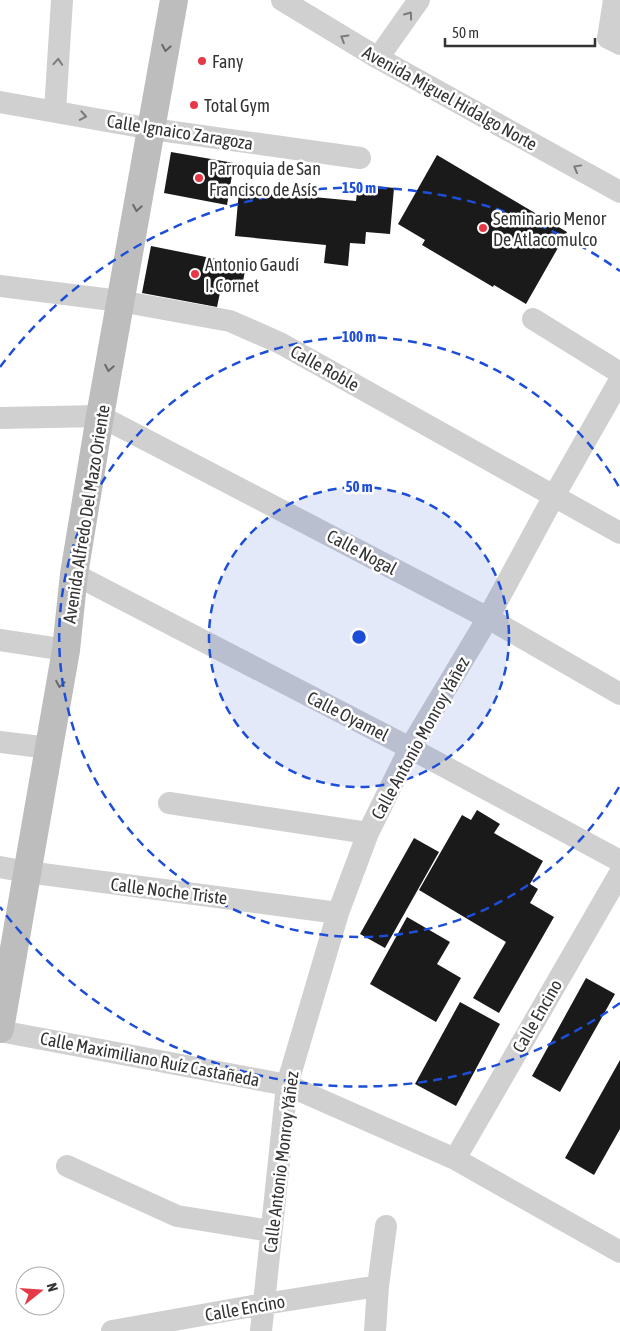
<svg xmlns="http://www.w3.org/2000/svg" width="620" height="1331" viewBox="0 0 620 1331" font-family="'Asap Condensed',sans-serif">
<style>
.building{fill:#1a1a1a}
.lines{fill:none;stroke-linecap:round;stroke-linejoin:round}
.street{stroke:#d0d0d0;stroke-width:22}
.secondary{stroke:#bdbdbd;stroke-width:28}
.oneway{stroke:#7a7a7a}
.oneway2{stroke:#6a6a6a}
.ring{fill:none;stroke:#1d4ed8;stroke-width:2.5;stroke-dasharray:9 6}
.poi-dot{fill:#e63946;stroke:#fff;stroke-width:2}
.labels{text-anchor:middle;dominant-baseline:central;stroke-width:5;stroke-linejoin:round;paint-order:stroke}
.poi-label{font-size:18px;fill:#333;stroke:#fff;text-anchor:start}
.street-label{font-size:18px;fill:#333;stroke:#fff}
.centre{fill:#1d4ed8;stroke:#fff;stroke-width:2.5}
.ring-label{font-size:15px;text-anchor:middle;font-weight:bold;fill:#1d4ed8;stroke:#fff;stroke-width:5;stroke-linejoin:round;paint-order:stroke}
</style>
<rect width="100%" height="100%" fill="#fff"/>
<path class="building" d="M171 152 234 163 227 205 164 193Z
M437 155 567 232 526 304 494 285 493 287 422 245 425 240 398 224Z
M358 184 394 188 390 234 366 232 365 244 350 243 348 266 324 263 326 245 235 236 239 190 356 201Z
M151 246 246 265 242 287 222 283 217 307 142 293Z
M477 810 500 824 494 833 543 861 530 884 538 889 530 903 554 917 499 1013 473 998 506 942 419 890 462 815 471 820Z
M414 838 439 852 385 948 360 934Z
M407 917 450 942 437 964 461 978 436 1022 370 984Z
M586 978 615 994 560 1092 532 1076Z
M460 1002 500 1024 456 1106 415 1084Z
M620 1060V1129L594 1175 565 1158Z"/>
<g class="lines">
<path class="street" d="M282 0 378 58 620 192
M614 0 608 38 620 44
M378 58 419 0
M0 102 152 129 360 158
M55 111 62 0
M0 286 120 301 230 321 280 343 620 533
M533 319 620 373
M0 418 100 416 488 618 620 694
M74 574 410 748 620 861
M0 640 66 650
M0 742 49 748
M169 803 368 833
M0 867 27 872 338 913
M0 1031 287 1085 455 1159 620 1252
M455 1159 620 873
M67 1166 177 1216 271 1231
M112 1331 264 1304 378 1286
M261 1331 287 1085 338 913 368 833 410 748 488 618 554 496 620 380
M375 1331 378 1286 386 1226"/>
<path class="secondary" d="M0 1029 66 650 74 574 100 416 174 0"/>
</g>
<defs><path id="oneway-chevron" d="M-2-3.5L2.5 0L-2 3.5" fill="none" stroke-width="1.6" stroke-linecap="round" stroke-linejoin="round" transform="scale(1.25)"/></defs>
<g class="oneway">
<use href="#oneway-chevron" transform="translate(409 15) rotate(-54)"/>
<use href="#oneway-chevron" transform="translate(344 38) rotate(-149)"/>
<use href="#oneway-chevron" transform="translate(58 62) rotate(-86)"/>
<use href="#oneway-chevron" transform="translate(83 116) rotate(10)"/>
<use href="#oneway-chevron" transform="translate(577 168) rotate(-151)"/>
</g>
<g class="oneway2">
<use href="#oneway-chevron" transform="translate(166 48) rotate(100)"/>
<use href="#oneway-chevron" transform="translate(137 208) rotate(100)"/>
<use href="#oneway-chevron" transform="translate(109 368) rotate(100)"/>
<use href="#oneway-chevron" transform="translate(60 684) rotate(100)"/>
</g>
<circle cx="359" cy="637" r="150" fill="#1d4ed8" fill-opacity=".12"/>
<g class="ring">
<circle cx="359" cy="637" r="150"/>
<path d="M619 787A300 300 0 1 1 619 487"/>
<path d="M620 1003A449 449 0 0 1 0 907M0 367A449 449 0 0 1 620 271"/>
</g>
<g class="poi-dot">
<circle cx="202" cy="61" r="5"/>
<circle cx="194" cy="105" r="5"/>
<circle cx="199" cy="178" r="5"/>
<circle cx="483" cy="228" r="5"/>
<circle cx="195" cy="274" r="5"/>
</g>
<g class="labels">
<g class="poi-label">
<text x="212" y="61">Fany</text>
<text x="204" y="105">Total Gym</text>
<text x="209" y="168">Parroquia de San<tspan x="209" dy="21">Francisco de Asís</tspan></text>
<text x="493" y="218">Seminario Menor<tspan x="493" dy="21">De Atlacomulco</tspan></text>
<text x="205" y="264">Antonio Gaudí<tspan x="205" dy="21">I. Cornet</tspan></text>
</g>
<g class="street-label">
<text transform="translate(450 98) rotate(29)">Avenida Miguel Hidalgo Norte</text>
<text transform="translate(180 132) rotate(9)">Calle Ignaico Zaragoza</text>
<text transform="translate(325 368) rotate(29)">Calle Roble</text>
<text transform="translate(86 514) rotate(-81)">Avenida Alfredo Del Mazo Oriente</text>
<text transform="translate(362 552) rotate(28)">Calle Nogal</text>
<text transform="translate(348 716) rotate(27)">Calle Oyamel</text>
<text transform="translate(420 738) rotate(-61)">Calle Antonio Monroy Yáñez</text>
<text transform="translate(169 891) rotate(7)">Calle Noche Triste</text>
<text transform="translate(537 1016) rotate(-60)">Calle Encino</text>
<text transform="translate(150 1059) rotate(11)">Calle Maximiliano Ruíz Castañeda</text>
<text transform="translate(281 1162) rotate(-83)">Calle Antonio Monroy Yáñez</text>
<text transform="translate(245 1308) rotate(-10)">Calle Encino</text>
</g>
</g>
<circle cx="359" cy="637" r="8" class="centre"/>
<g class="ring-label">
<text x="359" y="193">150 m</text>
<text x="359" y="342">100 m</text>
<text x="359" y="492">50 m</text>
</g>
<g transform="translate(40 1291) rotate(73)"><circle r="24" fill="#ffffff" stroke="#adadad"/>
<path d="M0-4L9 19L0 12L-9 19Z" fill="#e63946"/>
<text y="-8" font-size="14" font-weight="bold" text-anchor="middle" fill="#333333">N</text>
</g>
<path d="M445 38v8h150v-8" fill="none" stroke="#333333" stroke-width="2.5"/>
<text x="452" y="38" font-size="15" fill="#333333" stroke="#ffffff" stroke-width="4" paint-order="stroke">50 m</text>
</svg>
